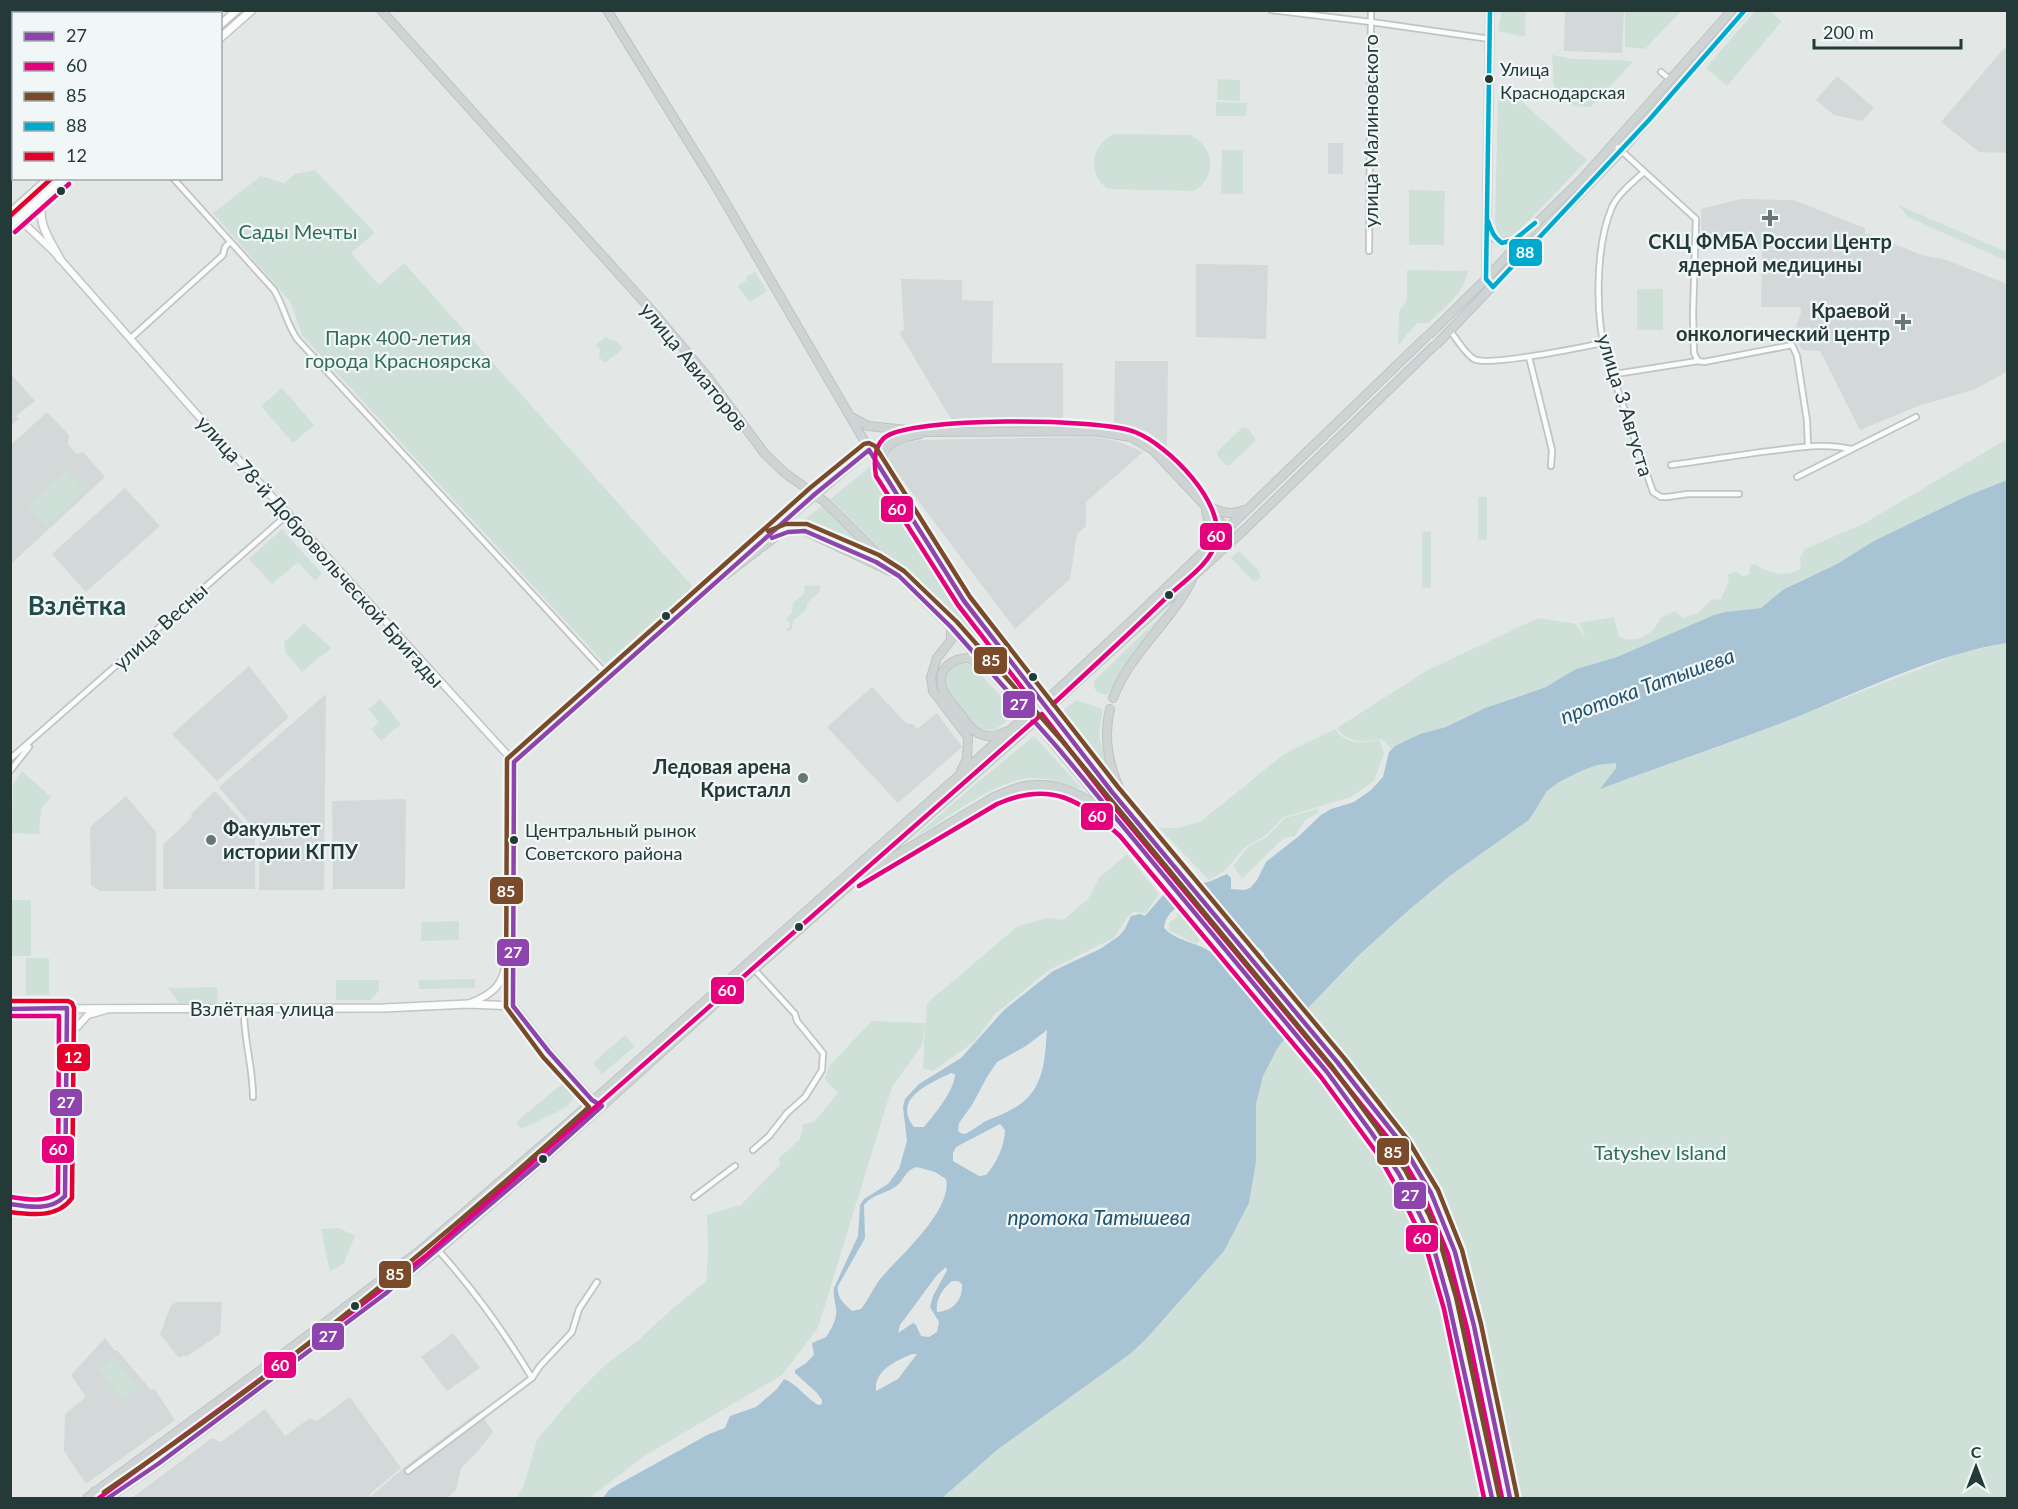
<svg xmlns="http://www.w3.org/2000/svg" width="2018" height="1509" viewBox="0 0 2018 1509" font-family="Lato,sans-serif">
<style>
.built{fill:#d2d9d8}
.green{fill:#cee0d8}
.water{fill:#a8c3d3;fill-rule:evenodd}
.pier{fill:#e3e8e7}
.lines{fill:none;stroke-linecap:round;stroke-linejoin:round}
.minor-casing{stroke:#c0c5c4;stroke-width:8}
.tertiary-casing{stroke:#c0c5c4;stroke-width:9}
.secondary-casing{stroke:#c0c6c4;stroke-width:10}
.primary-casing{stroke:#bcc4c3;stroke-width:10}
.minor{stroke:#fbfcfb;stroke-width:4.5}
.tertiary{stroke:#fbfcfb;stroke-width:6}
.secondary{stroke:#fbfcfb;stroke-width:7}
.primary{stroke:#ced4d3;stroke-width:8}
.primary-bridge-casing{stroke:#bcc4c3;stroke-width:10;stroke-linecap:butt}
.primary-bridge{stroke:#ced4d3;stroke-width:8}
.bus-1-casing{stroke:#f1f7f6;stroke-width:9}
.bus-2-casing{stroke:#f1f7f6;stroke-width:9}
.bus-3-casing{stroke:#f1f7f6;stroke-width:9}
.bus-4-casing{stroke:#f1f7f6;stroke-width:9}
.bus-5-casing{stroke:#f1f7f6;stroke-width:9}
.bus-1{stroke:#8e44ad;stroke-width:4.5}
.bus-2{stroke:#e5007d;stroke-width:4.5}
.bus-3{stroke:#7a4b2a;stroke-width:4.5}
.bus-4{stroke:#00a9ce;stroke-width:4.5}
.bus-5{stroke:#e4002b;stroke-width:4.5}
.bus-dot{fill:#233a39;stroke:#f1f7f6;stroke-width:2}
.poi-dot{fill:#667776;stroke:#f1f7f6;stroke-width:2}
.labels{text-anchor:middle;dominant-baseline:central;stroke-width:4.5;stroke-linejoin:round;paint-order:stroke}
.bus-label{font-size:18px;fill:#233a39;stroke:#f1f7f6;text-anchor:start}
.street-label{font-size:20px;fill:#233a39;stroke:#f1f7f6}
.park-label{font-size:20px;fill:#316d56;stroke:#f1f7f6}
.poi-label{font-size:20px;font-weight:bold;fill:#233a39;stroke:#f1f7f6;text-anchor:end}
.water-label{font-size:21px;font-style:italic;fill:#225170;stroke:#f1f7f6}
.district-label{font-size:26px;font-weight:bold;fill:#214a49;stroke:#f1f7f6}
.line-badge{stroke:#f1f7f6;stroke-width:2}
.badge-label{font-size:16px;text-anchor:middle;font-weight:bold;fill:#fff}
</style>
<rect width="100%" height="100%" fill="#e3e8e7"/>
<path class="built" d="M1565 11H1624L1622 53 1564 51Z
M2007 45V153L1979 152 1941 122Z
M1837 76 1874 108 1862 121 1834 115 1816 100Z
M1328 143H1343V174H1328Z
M1741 199 1793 200 1865 228V234H1870L1924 256 1944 259 2007 284V372L1973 390 1918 406 1860 430 1820 351 1802 350 1793 334 1802 310 1799 307H1761L1762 250 1865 249H1702L1701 209Z
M1196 264 1268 265 1266 339 1196 337Z
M901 279 962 280V300L993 301 992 363H1063V421H952L899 332 904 330Z
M1115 361H1168L1167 447 1148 432 1128 426 1114 425Z
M10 373 35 401 16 416 19 419 11 426Z
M47 412 69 435 68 445 77 454 83 452 105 477 11 564V445Z
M1093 437 1117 441 1143 452 1086 502V526L1077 534 1070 579 1015 629 891 465 888 458 892 447 919 440Z
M125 488 160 526 86 592 52 554Z
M249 666 289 717 217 781 172 734Z
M872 687 907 724H913L917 729 937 713 962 747 898 803 827 727Z
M326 694 324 890H259V835L219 787Z
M215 791 255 836V889H163V845L192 817 191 814Z
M126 796 156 832V891H100L91 885 90 827Z
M406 799 405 889H333L332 801Z
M177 1302H222L220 1334 186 1357 184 1355 179 1358 160 1334 171 1305Z
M453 1333 480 1368 447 1391 421 1357Z
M105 1338 115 1351 117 1350 151 1390 154 1388 175 1420 86 1484 64 1451 65 1414 86 1397 71 1375Z
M350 1397 401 1468 369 1495 371 1498H132L212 1438 221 1442 265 1409 285 1436 310 1418 317 1421Z
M479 1411 493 1432 478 1451 461 1468 456 1490 447 1498H373L371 1496 407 1465Z"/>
<path class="green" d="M1502 11H1526L1525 37 1498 31Z
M1625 11V10L1681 11 1645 49 1625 47Z
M1755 11H1769L1782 21 1727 86 1706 68Z
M1552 55 1574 59 1622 60 1633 62 1590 107 1574 106 1554 86Z
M1218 79 1240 80V101L1217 100Z
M1502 84 1587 160 1515 235 1507 237 1497 232 1495 222 1498 99Z
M1216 102 1247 103 1246 116H1216Z
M1115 134 1191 135C1215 148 1218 178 1193 191L1108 189C1086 174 1091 143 1115 134Z
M1222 150H1243V194H1221Z
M315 170 375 233 351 253 379 285 404 263 693 587 605 664 302 335 291 303 213 213 261 176 284 183 295 174Z
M1409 190 1445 191 1444 245H1409Z
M1898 205 2007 252V261L1908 217Z
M1407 270 1468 271C1463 294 1445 308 1428 323H1418C1409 330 1406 337 1398 345L1399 311 1407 300Z
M755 272 767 291 750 302 737 286 747 280 746 277Z
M1637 289H1663V330H1637Z
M606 336 609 340 617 341 623 349 605 363 599 357 600 349 596 345Z
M282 388 314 425 293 443 261 406Z
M1242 428H1247L1255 437V441L1230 465H1226L1217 455V452Z
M2007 439V480L1990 486 1893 532 1837 564 1799 581 1784 589 1761 608 1725 612 1714 615 1617 657 1576 669 1553 684 1485 708 1446 727 1420 734 1392 749 1381 739C1364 742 1348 744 1337 728L1426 671 1538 618 1576 624 1586 638 1579 623 1614 617 1619 637C1637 644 1654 635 1660 618L1675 611 1683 618 1698 613 1711 600 1721 599 1729 581 1727 575 1736 571 1742 576 1749 575 1751 565 1756 564C1767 574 1789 578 1801 568L1800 558 1805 549 1863 524Z
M872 465 972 620 1029 696 1026 699 972 640 830 499Z
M66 470 85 491 46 527 27 506Z
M1478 497H1487V540H1478Z
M822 506 873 557 800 523Z
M282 529 322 574 315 581 298 562 272 584 249 559Z
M1431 531V588H1422V532Z
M1239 551 1258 570 1261 578 1254 582 1231 558Z
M805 585 820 586V592L807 603V609L793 621 792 629 788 631 786 629 790 627V621L788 622 785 619 792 613 793 603 804 594Z
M1165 612 1107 695C1099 693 1092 691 1094 681Z
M304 623 331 648 302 672 285 652 284 642Z
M2007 643V1498H942L997 1450 1130 1354 1147 1338 1224 1251 1249 1203 1256 1162V1104L1263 1076 1277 1049 1309 1007 1359 955 1410 909 1451 875 1529 820 1547 791 1559 782 1581 771 1597 765 1616 763V768L1601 788 1732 742 1961 653Z
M959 662 973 666 1016 713 995 730 980 729 973 724 945 686C945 674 948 668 959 662Z
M380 699 401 724 381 741 371 729 379 722 368 709Z
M1076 700 1103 709 1099 735 1108 773 1062 712Z
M1335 729C1345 745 1363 743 1380 740L1384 754 1374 781 1351 797 1284 817 1265 836 1246 846 1224 871 1209 880 1159 828H1177L1200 822 1284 754Z
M1034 736 1082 789C1066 785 1050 777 1032 778 998 778 943 821 913 839L972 787Z
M22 771 51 797 41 809 39 834 12 833 13 785Z
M1317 809 1319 812 1305 820 1295 836 1284 838 1242 879 1233 866 1249 846 1267 837 1285 818Z
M1127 854 1159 894 1146 913 1133 912 1126 919 1114 938 1049 970 994 1015 974 1042 933 1071 923 1068 925 1026 922 1045 892 1087 818 1328 782 1375 646 1455 589 1498H517L524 1485 537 1440 572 1398 606 1364 636 1342 672 1309 706 1281 708 1254 707 1215 741 1205 780 1165 779 1158 800 1139 803 1124 814 1122 838 1093 825 1079 829 1066 872 1021 926 1023 927 1003 1018 926 1048 918 1063 920 1088 899 1099 878Z
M10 900H31V956H11Z
M1180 909 1201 934 1199 941 1196 944 1169 930V923L1177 917V911Z
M459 921V940L421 941V922Z
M26 958H49V995H26Z
M475 979V988L419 989V980Z
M336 980H379V991L370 1000H336Z
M217 987 218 1003H179L168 988Z
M625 1035 635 1046 602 1074 593 1063Z
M564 1082 575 1095 567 1107 521 1129 516 1122Z
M339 1228 355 1236 344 1263 330 1272 321 1229Z
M114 1357 138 1388 123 1400 98 1369Z"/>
<path class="water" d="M2007 480V643C1931 655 1860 692 1789 720 1726 745 1663 765 1600 789L1616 768V763L1597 765 1581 771 1559 782 1547 791 1529 820 1451 875 1410 909 1359 955 1309 1007 1277 1049 1263 1076 1256 1104V1162L1249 1203 1224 1251 1147 1338 1130 1354 997 1450 942 1498H603L609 1490 617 1485 709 1434 725 1428 730 1416 756 1407 777 1389 784 1379C797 1384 806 1398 818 1405L822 1404V1400L817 1393 795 1373V1370L805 1364 814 1355 812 1343 826 1337C831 1330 838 1317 836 1309 835 1301 833 1296 834 1288L858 1236 860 1205 864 1199 888 1184 899 1169 907 1141 903 1107 905 1099 919 1084 961 1058 1004 1010 1053 971 1100 949 1119 936 1125 929 1131 916 1140 914 1145 916 1164 894 1211 881 1227 874 1231 878V889L1244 890 1250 888 1257 880 1266 862 1299 836 1321 815 1331 809 1354 802 1371 790 1383 777 1389 752 1395 746 1420 734 1446 727 1485 708 1546 687 1576 669 1617 657 1714 615 1725 612 1761 608 1784 589 1837 564 1874 541 1969 495ZM1190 901H1204L1247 947 1259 948 1264 953 1265 963 1258 972 1236 979C1224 974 1222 959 1211 952 1196 942 1178 942 1164 928 1166 912 1177 907 1190 901ZM1047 1030C1045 1060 1044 1092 1014 1108 1005 1114 994 1117 984 1122 978 1126 971 1131 965 1134L960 1133 958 1130 959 1123 972 1105 987 1077 997 1062 1026 1046ZM951 1073 955 1074C955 1090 934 1115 924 1127H914C892 1099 928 1084 951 1073ZM1000 1124 1005 1130C1005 1145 996 1164 986 1175L979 1176 953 1161V1153L956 1147ZM917 1167 935 1172 946 1179C953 1210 900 1256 881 1278 873 1288 869 1299 861 1309L852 1311C844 1304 836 1297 838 1286L865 1238 864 1205C873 1194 885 1194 895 1187 905 1181 904 1170 917 1167ZM946 1267 947 1270 933 1296 930 1307 939 1322 937 1332 929 1337 921 1336 916 1325 913 1323 898 1333 900 1325 937 1275ZM952 1281H958L962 1284C963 1300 953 1311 937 1312 935 1300 943 1288 952 1281ZM912 1354H917L898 1379 876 1391C874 1370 896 1361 912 1354Z"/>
<path class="pier" d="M1197 882 1254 951 1246 950 1203 904H1190L1181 909 1166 891Z
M1261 959 1307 1014 1289 1038 1237 976 1256 969Z"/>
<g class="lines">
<defs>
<path id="minor" d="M1271 10 1371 22 1490 39
M1661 72 1671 80
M1614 144 1696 219 1693 314 1694 353 1698 361
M1644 172C1633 182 1618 194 1612 207 1595 247 1595 318 1607 359L1653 492 1661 497H1667L1688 494H1739
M173 178 274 290C284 306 287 326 298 340L609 677
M1369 251 1371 10
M1450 331C1457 339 1465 354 1474 359 1488 367 1582 347 1603 343
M131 338 223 255 225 247 230 242
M1529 357 1552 450 1551 466
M1613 372 1622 373 1698 361 1704 362 1792 345 1797 356 1807 421 1808 446
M1671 465C1710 460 1748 453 1786 449 1808 446 1829 444 1851 449
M1797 477 1916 417
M10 759 288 514
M10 771 29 747
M244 1008C243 1037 253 1067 253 1097
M753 1150 769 1136 787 1113 805 1097 822 1070 823 1053 797 1021 795 1014 754 969
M694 1197 735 1166
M438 1250C473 1289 505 1333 532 1378
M408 1471 532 1378 540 1366 572 1332 579 1309 597 1282"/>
<path id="tertiary" d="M10 210 53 251 194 411 514 762
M759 543 869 450
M744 556 755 547
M468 1004C504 990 501 981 511 947
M513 1006 514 762 728 572
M67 1038 88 1015 106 1010
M10 1204C26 1207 55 1211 65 1196L67 1008"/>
<path id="secondary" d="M220 25 237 10
M220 38 252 10
M43 198C36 223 49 238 60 259
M10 213 49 178
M10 226 64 178
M1486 279 1490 10
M10 1009 384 1008 468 1004 513 1006 549 1052 592 1100"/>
<path id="primary" d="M381 10 654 313 707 376 765 454 785 473 825 502 951 627 1023 708
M607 10 714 183 883 473 964 601 1037 695
M1488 222 1492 235 1501 242 1514 241 1520 236
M1430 334 1486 279 1540 220 1582 179 1732 10
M1438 343 1621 151 1745 10
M851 417 868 426 927 432 1094 431 1131 437 1153 450 1229 531
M883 469C879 441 898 439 920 434
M1208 506C1220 512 1231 516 1244 510
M1206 511 1210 528 1207 546
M762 547C775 536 787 528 805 531L890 571
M725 575 758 550
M951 627V640L937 658 931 677 933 691 968 737 967 759 961 771
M981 665 969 658C951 658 935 671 943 690 947 699 954 706 960 713 966 722 972 732 983 735 991 738 998 736 1005 732
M1060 688 1140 613 1426 337
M1065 693 1245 529 1434 346
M1113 698C1130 653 1171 622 1192 580
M1110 709C1102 742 1111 775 1127 804
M1053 714 1112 792 1338 1063 1402 1144 1431 1193 1446 1226 1467 1294 1510 1498
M1039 726 1327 1072 1385 1152 1420 1214 1432 1241 1451 1307 1492 1498
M872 870 994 797C1007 792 1020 785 1034 785 1060 783 1087 797 1106 813
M95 1491 101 1498
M87 1498 318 1328 422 1249 576 1116 1009 731
M108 1498 158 1464 371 1304 438 1250 540 1162 726 994 1016 738"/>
</defs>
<use href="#minor" class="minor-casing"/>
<use href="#tertiary" class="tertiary-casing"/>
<use href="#secondary" class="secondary-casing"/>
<use href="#primary" class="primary-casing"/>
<use href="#minor" class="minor"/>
<use href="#tertiary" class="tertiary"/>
<use href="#secondary" class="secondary"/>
<use href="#primary" class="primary"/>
<defs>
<path id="primary-bridge" d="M1009 731 1060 688
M1016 738 1065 693"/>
</defs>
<use href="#primary-bridge" class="primary-bridge-casing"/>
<use href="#primary-bridge" class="primary-bridge"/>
<defs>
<path id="bus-1" d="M772 538 788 532 805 531 876 562 899 576 951 627 1057 747 1327 1072 1371 1132 1399 1174 1422 1219 1432 1242 1448 1299 1492 1498
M10 1009 67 1008 65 1196C51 1211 29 1207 10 1204
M108 1498 158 1464 385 1294 540 1162 602 1106 592 1100 549 1052 513 1006 514 762 815 494 869 450 964 601 1112 792 1338 1063 1402 1144 1431 1193 1455 1252 1474 1326 1510 1498"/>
<path id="bus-2" d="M15 232 69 184
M1033 702 958 605 876 476C874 464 874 447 884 438 910 416 1102 418 1135 432 1168 445 1226 503 1216 541 1211 564 1185 580 1169 595 1131 632 1092 668 1053 704
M859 886 997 804C1051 780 1080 800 1120 836L1321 1077 1379 1156 1401 1195 1425 1244 1444 1309 1484 1498
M10 1016H59L58 1193C44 1203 26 1199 11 1197
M99 1498 352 1312 427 1255 1042 714 1106 797 1332 1068 1396 1148 1424 1196 1448 1254 1467 1328 1502 1498"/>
<path id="bus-3" d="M768 531 786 524H807L879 555 904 571 957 622 1063 742 1333 1068 1377 1128 1405 1170 1429 1215 1439 1239 1456 1297 1499 1496
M104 1492C275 1376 436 1246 589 1107L543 1057 506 1007 507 759 810 488 864 444 869 443 875 446 970 597 1118 787 1344 1058 1408 1140 1438 1190 1462 1250 1481 1324 1517 1496"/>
<path id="bus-4" d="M1490 10 1486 279 1493 287 1649 120 1745 10
M1488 221C1491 230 1494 238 1502 243L1514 240 1535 223"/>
<path id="bus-5" d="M10 216 52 178
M10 1001H68L72 1003 74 1008 72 1198C58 1218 32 1215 10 1212"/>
</defs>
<use href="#bus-1" class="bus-1-casing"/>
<use href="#bus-2" class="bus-2-casing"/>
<use href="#bus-3" class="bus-3-casing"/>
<use href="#bus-4" class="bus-4-casing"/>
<use href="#bus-5" class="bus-5-casing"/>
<use href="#bus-1" class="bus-1"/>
<use href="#bus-2" class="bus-2"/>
<use href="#bus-3" class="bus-3"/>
<use href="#bus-4" class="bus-4"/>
<use href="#bus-5" class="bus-5"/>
</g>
<g class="bus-dot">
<circle cx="1489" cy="79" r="5"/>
<circle cx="61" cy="191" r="5"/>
<circle cx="1169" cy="595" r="5"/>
<circle cx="666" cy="616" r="5"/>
<circle cx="1033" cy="677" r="5"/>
<circle cx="514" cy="840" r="5"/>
<circle cx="799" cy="927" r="5"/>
<circle cx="543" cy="1159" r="5"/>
<circle cx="355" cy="1306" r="5"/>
</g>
<g class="poi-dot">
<path d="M1767 209h6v6h6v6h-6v6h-6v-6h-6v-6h6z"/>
<path d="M1900 313h6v6h6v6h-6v6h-6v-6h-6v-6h6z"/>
<circle cx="803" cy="778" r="6"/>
<circle cx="211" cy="840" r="6"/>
</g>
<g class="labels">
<g class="bus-label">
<text x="1500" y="69">Улица<tspan x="1500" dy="23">Краснодарская</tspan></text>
<text x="525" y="830">Центральный рынок<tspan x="525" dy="23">Советского района</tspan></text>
</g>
<g class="street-label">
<text transform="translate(1370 131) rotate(-90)">улица Малиновского</text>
<text transform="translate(695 366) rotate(51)">улица Авиаторов</text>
<text transform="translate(1626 405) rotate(73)">улица 3 Августа</text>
<text transform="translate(321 551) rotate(48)">улица 78-й Добровольческой Бригады</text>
<text transform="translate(160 626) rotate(-42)">улица Весны</text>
<text x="262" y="1008">Взлётная улица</text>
</g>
<g class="park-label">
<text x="298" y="231">Сады Мечты</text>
<text x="398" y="337">Парк 400-летия<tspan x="398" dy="23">города Красноярска</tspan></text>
<text x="1660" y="1152">Tatyshev Island</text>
</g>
<g class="poi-label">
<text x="1770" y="241" text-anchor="middle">СКЦ ФМБА России Центр<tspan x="1770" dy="23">ядерной медицины</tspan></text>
<text x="1890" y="310">Краевой<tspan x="1890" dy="23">онкологический центр</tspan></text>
<text x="791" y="766">Ледовая арена<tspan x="791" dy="23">Кристалл</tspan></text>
<text x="223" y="828" text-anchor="start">Факультет<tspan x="223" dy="23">истории КГПУ</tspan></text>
</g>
<g class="water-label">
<text transform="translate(1647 685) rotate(-20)">протока Татышева</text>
<text x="1099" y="1216">протока Татышева</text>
</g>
<g class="district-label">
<text x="77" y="605">Взлётка</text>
</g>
</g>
<g class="line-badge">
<rect x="1508" y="238" width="35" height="29" rx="6" fill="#00a9ce"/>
<rect x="880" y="495" width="34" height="28" rx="6" fill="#e5007d"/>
<rect x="1199" y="522" width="34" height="29" rx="6" fill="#e5007d"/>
<rect x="973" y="646" width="35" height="29" rx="6" fill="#7a4b2a"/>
<rect x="1002" y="690" width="34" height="29" rx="6" fill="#8e44ad"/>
<rect x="1080" y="802" width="34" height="29" rx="6" fill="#e5007d"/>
<rect x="489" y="876" width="35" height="29" rx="6" fill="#7a4b2a"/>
<rect x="496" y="938" width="34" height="29" rx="6" fill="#8e44ad"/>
<rect x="710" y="976" width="35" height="29" rx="6" fill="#e5007d"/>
<rect x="56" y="1043" width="35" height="29" rx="6" fill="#e4002b"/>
<rect x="49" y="1088" width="34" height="29" rx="6" fill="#8e44ad"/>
<rect x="41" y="1135" width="34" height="29" rx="6" fill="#e5007d"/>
<rect x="1376" y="1137" width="34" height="29" rx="6" fill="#7a4b2a"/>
<rect x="1393" y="1181" width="34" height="29" rx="6" fill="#8e44ad"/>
<rect x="1405" y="1224" width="34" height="29" rx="6" fill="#e5007d"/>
<rect x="378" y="1260" width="34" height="29" rx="6" fill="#7a4b2a"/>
<rect x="311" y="1322" width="34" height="29" rx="6" fill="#8e44ad"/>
<rect x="263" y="1351" width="34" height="28" rx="6" fill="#e5007d"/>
</g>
<g class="badge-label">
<text x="1525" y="258">88</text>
<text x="897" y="515">60</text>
<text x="1216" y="542">60</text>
<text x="991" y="666">85</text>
<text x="1019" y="710">27</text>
<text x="1097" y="822">60</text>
<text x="506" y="897">85</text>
<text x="513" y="958">27</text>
<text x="727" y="996">60</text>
<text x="73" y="1063">12</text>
<text x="66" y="1108">27</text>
<text x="58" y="1155">60</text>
<text x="1393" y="1158">85</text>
<text x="1410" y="1201">27</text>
<text x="1422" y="1244">60</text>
<text x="395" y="1280">85</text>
<text x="328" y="1342">27</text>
<text x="280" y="1371">60</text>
</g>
<rect width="2018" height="1509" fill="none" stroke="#233a39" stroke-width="24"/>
<rect x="12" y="12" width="210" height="168" fill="#f1f7f6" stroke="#9fabaa" stroke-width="1.5"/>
<rect x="24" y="32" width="30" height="9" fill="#8e44ad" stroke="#9fabaa" stroke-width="1.5"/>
<text x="66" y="42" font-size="18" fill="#233a39">27</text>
<rect x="24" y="62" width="30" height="9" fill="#e5007d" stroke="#9fabaa" stroke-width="1.5"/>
<text x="66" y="72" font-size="18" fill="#233a39">60</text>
<rect x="24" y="92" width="30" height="9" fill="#7a4b2a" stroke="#9fabaa" stroke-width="1.5"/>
<text x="66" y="102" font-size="18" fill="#233a39">85</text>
<rect x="24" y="122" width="30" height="9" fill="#00a9ce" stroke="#9fabaa" stroke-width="1.5"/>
<text x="66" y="132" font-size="18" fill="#233a39">88</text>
<rect x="24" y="152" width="30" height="9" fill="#e4002b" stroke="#9fabaa" stroke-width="1.5"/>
<text x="66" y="162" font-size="18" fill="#233a39">12</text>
<g transform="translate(1976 1467)" stroke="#f1f7f6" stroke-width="4.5" paint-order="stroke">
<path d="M0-4.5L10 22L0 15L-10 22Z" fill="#233a39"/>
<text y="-9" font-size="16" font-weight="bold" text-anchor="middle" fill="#233a39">С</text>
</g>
<path d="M1814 39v9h147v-9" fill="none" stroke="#233a39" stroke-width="3"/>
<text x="1823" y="39" font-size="18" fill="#233a39" stroke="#f1f7f6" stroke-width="4.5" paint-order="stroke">200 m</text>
</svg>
